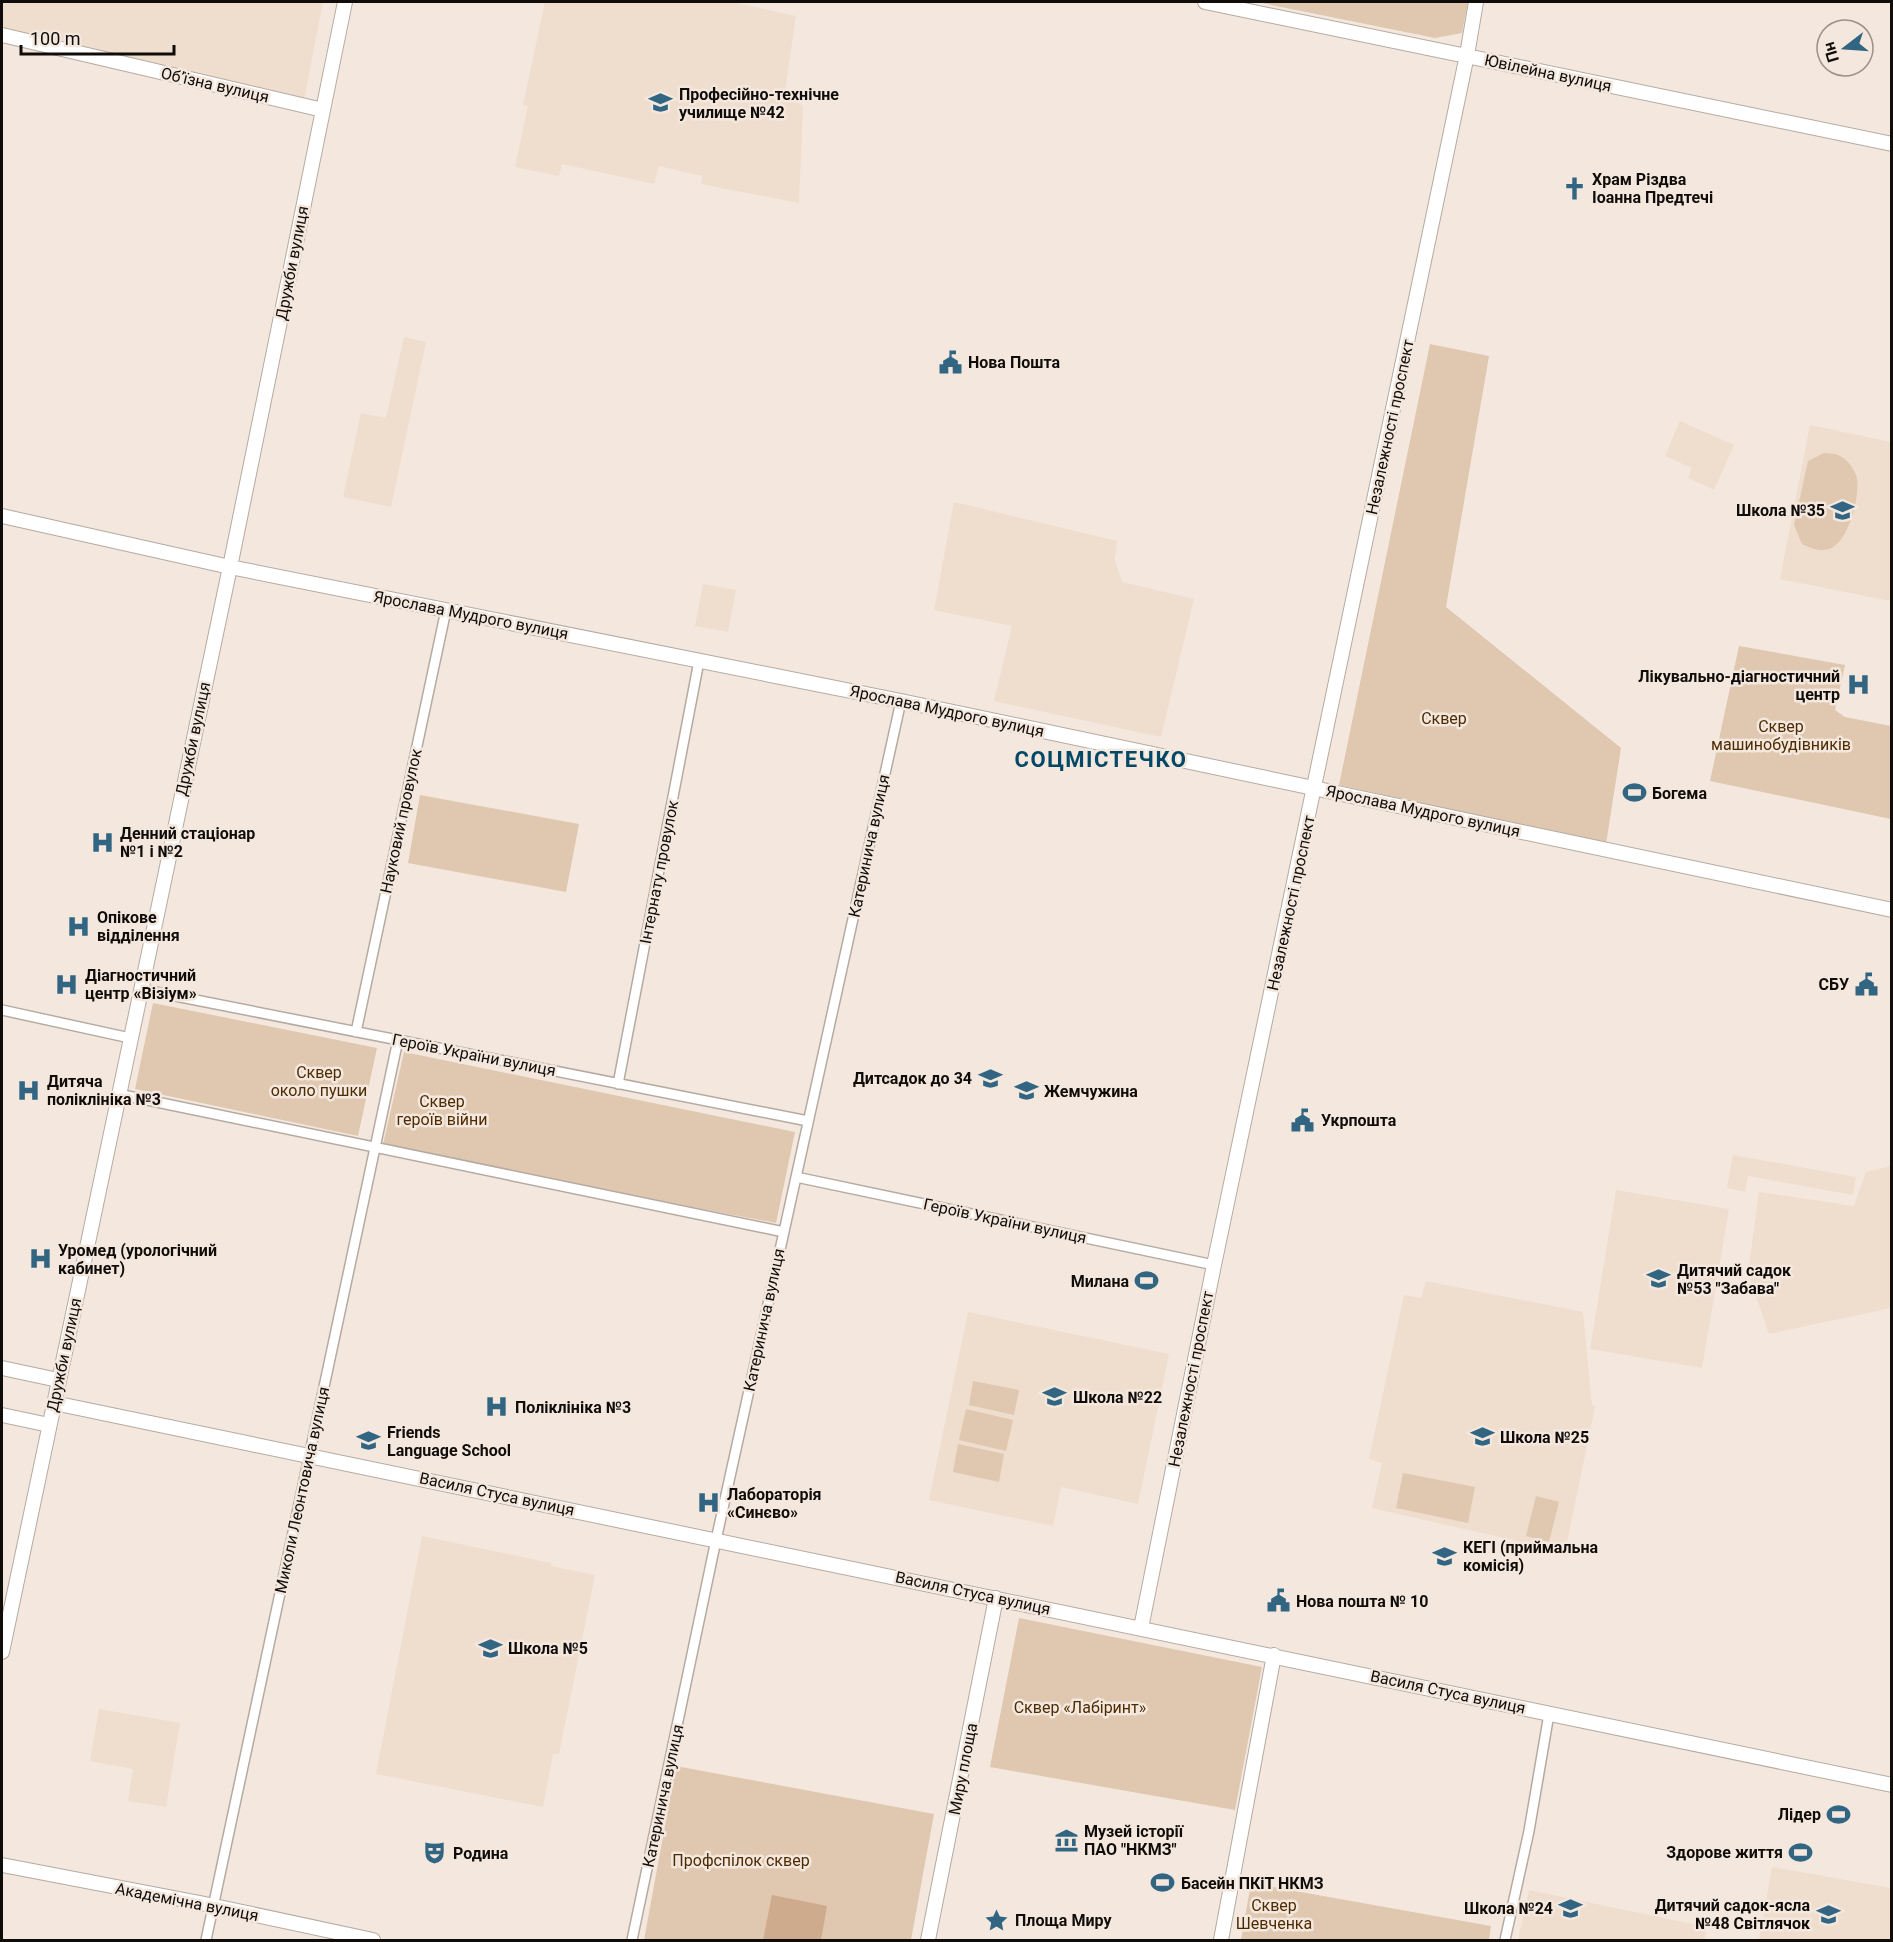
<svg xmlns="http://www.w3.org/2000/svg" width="1893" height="1942" viewBox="0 0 1893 1942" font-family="Roboto,sans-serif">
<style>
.built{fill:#efddcd}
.green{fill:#dfc7b0}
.water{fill:#ceab8c}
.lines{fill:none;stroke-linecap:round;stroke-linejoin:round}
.street-casing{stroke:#b5aaa1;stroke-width:12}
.secondary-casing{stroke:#b5aaa1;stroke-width:16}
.street{stroke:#fff;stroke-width:9}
.secondary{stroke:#fff;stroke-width:14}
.labels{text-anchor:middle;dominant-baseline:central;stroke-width:5;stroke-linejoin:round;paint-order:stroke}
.street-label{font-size:16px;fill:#100c09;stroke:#f4e8de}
.poi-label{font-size:16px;font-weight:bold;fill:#100c09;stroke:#f4e8de;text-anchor:start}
.park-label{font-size:16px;fill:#4d2b02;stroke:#f4e8de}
.district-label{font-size:22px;font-weight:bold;letter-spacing:1.5px;fill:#004866;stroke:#f4e8de}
</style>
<rect width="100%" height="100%" fill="#f4e8de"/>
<path class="built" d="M2 2H323L303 105 66 42 2 27Z
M545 2H732L796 16 785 91 790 97 803 106 799 203 701 184 702 176 659 166 654 184 562 164 559 176 515 167 528 106 523 105Z
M404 337 426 342 391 507 343 497 361 413 386 418Z
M1680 421 1734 445 1714 490 1688 478 1692 468 1665 456Z
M1810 425 1891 442V601L1780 579Z
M954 502 1117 541 1115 560 1122 582 1194 599 1161 737 994 701 1012 626 934 610Z
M703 584 736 590 728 632 695 626Z
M1733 1155 1856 1177 1853 1195 1748 1176 1745 1192 1727 1188Z
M1891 1166V1308L1769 1334 1748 1273 1759 1192 1854 1206 1866 1172Z
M1616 1190 1729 1209 1702 1368 1590 1349Z
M1426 1281 1583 1312 1592 1405 1595 1407 1565 1552 1372 1508 1382 1463 1369 1459 1404 1295 1421 1298Z
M968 1312 1169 1354 1138 1504 1061 1487 1053 1526 929 1500Z
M422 1536 551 1563V1566L595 1575 559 1754H553L543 1807 376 1774Z
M99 1709 180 1723 166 1807 128 1801 133 1769 90 1761Z
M1772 1867 1891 1888V1940H1759Z
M1529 1890 1707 1927 1704 1940H1518Z"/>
<path class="green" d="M1257 2H1468L1462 33 1435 38Z
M1430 344 1489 356 1446 607 1621 748 1606 844 1339 785Z
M1824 453C1828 454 1834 453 1838 455 1846 458 1853 467 1856 475 1862 493 1848 544 1829 549 1819 552 1811 548 1802 544L1794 525 1808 461Z
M1739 646 1845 665 1835 710 1845 717 1891 726V819L1710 781Z
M420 795 579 824 566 892 408 863Z
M153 1003 377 1048 358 1136 135 1089Z
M404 1052 795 1132 776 1223 382 1149Z
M973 1381 1019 1390 1014 1415 969 1405Z
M966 1409 1013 1420 1006 1451 959 1440Z
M958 1444 1004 1454 999 1482 953 1472Z
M1403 1473 1475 1487 1468 1523 1396 1508Z
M1536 1496 1559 1502 1549 1542 1526 1536Z
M1019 1618 1262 1667 1235 1810 990 1767Z
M676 1766 934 1814 911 1940H644Z
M1251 1883 1491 1926 1489 1940H1241Z"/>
<path class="water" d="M772 1895 827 1906 821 1940H763Z"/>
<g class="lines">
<defs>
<path id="street" d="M140 989 808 1121
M2 1010 130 1038
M356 1032 446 610
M618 1084 699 661
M118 1094 784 1232
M796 1177 1214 1265
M206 1940 398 1040
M632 1940 716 1540 901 701
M1505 1940 1529 1831 1549 1714"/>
<path id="secondary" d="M1205 2 1892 144
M2 35 323 110
M2 516 230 567 901 701 1892 910
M2 1368 58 1380
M54 1403 1892 1785
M2 1415 49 1425
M1141 1628 1214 1265 1467 55 1476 2
M2 1652 230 567 345 2
M2 1865 200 1903 373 1940
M928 1940 996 1598
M1221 1940 1274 1655"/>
</defs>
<use href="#street" class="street-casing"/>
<use href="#secondary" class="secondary-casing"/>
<use href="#street" class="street"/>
<use href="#secondary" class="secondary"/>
</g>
<defs>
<symbol id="university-bare" viewBox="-9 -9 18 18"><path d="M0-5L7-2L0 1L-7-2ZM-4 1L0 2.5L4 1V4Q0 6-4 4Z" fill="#316582" stroke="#f4e8de" stroke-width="2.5" paint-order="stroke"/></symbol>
<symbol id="church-bare" viewBox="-9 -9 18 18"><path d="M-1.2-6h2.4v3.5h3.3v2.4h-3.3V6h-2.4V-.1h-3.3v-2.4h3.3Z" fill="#316582" stroke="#f4e8de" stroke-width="2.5" paint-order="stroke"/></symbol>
<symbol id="civic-bare" viewBox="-9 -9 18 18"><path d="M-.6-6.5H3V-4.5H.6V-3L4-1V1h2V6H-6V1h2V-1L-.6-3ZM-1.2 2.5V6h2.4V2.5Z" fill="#316582" stroke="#f4e8de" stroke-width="2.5" paint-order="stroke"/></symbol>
<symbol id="school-bare" viewBox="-9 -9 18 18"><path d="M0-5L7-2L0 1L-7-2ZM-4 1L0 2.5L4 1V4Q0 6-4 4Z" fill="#316582" stroke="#f4e8de" stroke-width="2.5" paint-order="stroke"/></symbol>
<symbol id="hospital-bare" viewBox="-9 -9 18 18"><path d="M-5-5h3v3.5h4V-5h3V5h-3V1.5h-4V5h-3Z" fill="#316582" stroke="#f4e8de" stroke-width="2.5" paint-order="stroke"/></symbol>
<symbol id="stadium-bare" viewBox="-9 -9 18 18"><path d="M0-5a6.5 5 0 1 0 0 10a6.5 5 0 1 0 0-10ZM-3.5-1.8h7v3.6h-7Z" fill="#316582" stroke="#f4e8de" stroke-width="2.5" paint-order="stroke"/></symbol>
<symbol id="museum-bare" viewBox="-9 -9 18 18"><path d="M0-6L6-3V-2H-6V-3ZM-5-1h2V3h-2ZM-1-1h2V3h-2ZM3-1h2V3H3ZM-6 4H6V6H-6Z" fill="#316582" stroke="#f4e8de" stroke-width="2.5" paint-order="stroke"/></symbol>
<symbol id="theatre-bare" viewBox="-9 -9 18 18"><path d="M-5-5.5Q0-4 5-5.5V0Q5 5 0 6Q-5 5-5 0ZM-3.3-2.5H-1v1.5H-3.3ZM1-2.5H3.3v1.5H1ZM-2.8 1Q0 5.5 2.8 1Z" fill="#316582" stroke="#f4e8de" stroke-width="2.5" paint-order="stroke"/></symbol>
<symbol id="sight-bare" viewBox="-9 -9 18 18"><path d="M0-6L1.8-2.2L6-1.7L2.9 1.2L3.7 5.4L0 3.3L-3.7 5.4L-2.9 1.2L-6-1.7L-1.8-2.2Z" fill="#316582" stroke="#f4e8de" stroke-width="2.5" paint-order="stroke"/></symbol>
</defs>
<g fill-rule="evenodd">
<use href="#university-bare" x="644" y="86" width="33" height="33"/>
<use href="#church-bare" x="1558" y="172" width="33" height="33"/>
<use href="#civic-bare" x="934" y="346" width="33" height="33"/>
<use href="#school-bare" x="1826" y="494" width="33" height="33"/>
<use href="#hospital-bare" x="1842" y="668" width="33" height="33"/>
<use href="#stadium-bare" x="1618" y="776" width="33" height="33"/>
<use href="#hospital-bare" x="86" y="826" width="33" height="33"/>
<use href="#hospital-bare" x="62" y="910" width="33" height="33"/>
<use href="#hospital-bare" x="50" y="968" width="33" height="33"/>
<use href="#civic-bare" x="1850" y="968" width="33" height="33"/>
<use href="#school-bare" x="974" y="1062" width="33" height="33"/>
<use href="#hospital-bare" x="12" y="1074" width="33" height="33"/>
<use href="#school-bare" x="1010" y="1074" width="33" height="33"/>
<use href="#civic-bare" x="1286" y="1104" width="33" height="33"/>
<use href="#hospital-bare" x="24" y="1242" width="33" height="33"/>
<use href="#school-bare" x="1642" y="1262" width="33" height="33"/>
<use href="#stadium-bare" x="1130" y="1264" width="33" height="33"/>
<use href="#school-bare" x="1038" y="1380" width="33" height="33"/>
<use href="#hospital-bare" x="480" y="1390" width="33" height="33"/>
<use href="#school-bare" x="1466" y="1420" width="33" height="33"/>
<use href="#school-bare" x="352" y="1424" width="33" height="33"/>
<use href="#hospital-bare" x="692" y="1486" width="33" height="33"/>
<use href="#university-bare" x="1428" y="1540" width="33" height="33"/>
<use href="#civic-bare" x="1262" y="1584" width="33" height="33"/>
<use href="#school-bare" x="474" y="1632" width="33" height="33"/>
<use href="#stadium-bare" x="1822" y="1798" width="33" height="33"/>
<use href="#museum-bare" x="1050" y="1824" width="33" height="33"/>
<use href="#stadium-bare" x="1784" y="1836" width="33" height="33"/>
<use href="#theatre-bare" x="418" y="1836" width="33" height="33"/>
<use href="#stadium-bare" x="1146" y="1866" width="33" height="33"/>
<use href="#school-bare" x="1554" y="1892" width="33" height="33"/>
<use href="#school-bare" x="1812" y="1898" width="33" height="33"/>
<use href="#sight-bare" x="980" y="1904" width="33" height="33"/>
</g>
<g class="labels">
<g class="street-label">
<text transform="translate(1548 73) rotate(12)">Ювілейна вулиця</text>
<text transform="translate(215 85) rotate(13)">Об’їзна вулиця</text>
<text transform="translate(292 263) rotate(-79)">Дружби вулиця</text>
<text transform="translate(1390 427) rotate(-78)">Незалежності проспект</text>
<text transform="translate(471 615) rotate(11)">Ярослава Мудрого вулиця</text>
<text transform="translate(947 711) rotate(12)">Ярослава Мудрого вулиця</text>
<text transform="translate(193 739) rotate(-78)">Дружби вулиця</text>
<text transform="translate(1423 811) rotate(12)">Ярослава Мудрого вулиця</text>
<text transform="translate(401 821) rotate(-78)">Науковий провулок</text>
<text transform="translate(869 846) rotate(-78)">Катеринича вулиця</text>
<text transform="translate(659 872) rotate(-79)">Інтернату провулок</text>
<text transform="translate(1291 903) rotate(-78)">Незалежності проспект</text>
<text transform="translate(474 1055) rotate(11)">Героїв України вулиця</text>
<text transform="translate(1005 1221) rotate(12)">Героїв України вулиця</text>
<text transform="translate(764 1320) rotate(-78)">Катеринича вулиця</text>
<text transform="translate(64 1355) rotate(-78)">Дружби вулиця</text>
<text transform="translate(1191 1379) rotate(-79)">Незалежності проспект</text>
<text transform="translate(302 1490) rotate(-78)">Миколи Леонтовича вулиця</text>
<text transform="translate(497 1494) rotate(12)">Василя Стуса вулиця</text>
<text transform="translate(973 1593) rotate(12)">Василя Стуса вулиця</text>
<text transform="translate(1448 1692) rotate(12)">Василя Стуса вулиця</text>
<text transform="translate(963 1769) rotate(-79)">Миру площа</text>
<text transform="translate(663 1796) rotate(-78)">Катеринича вулиця</text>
<text transform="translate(187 1902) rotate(11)">Академічна вулиця</text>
</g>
<g class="poi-label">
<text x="679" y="94">Професійно-технічне<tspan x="679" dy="18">училище №42</tspan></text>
<text x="1592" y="179">Храм Різдва<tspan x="1592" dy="18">Іоанна Предтечі</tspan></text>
<text x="968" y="362">Нова Пошта</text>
<text x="1825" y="510" text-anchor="end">Школа №35</text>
<text x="1840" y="676" text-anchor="end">Лікувально-діагностичний<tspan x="1840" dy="18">центр</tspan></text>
<text x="1652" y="793">Богема</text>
<text x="120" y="833">Денний стаціонар<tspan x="120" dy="18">№1 і №2</tspan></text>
<text x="97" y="917">Опікове<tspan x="97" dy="18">відділення</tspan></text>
<text x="85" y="975">Діагностичний<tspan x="85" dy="18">центр «Візіум»</tspan></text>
<text x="1849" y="984" text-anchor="end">СБУ</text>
<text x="972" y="1078" text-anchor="end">Дитсадок до 34</text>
<text x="47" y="1081">Дитяча<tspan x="47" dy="18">поліклініка №3</tspan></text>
<text x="1044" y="1091">Жемчужина</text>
<text x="1321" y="1120">Укрпошта</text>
<text x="58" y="1250">Уромед (урологічний<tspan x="58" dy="18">кабинет)</tspan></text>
<text x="1677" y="1270">Дитячий садок<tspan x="1677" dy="18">№53 "Забава"</tspan></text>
<text x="1129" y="1281" text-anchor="end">Милана</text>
<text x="1073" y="1397">Школа №22</text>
<text x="515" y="1407">Поліклініка №3</text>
<text x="387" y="1432">Friends<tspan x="387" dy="18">Language School</tspan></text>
<text x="1500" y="1437">Школа №25</text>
<text x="727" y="1494">Лабораторія<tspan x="727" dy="18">«Синєво»</tspan></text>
<text x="1463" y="1547">КЕГІ (приймальна<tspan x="1463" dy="18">комісія)</tspan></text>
<text x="1296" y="1601">Нова пошта № 10</text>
<text x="508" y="1648">Школа №5</text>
<text x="1821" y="1814" text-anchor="end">Лідер</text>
<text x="1084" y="1831">Музей історії<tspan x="1084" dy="18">ПАО "НКМЗ"</tspan></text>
<text x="1783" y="1852" text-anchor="end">Здорове життя</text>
<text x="453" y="1853">Родина</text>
<text x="1181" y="1883">Басейн ПКіТ НКМЗ</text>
<text x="1810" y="1905" text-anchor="end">Дитячий садок-ясла<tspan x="1810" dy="18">№48 Світлячок</tspan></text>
<text x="1553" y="1908" text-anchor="end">Школа №24</text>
<text x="1015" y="1920">Площа Миру</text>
</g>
<g class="park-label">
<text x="1444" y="718">Сквер</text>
<text x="1781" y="726">Сквер<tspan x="1781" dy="18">машинобудівників</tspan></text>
<text x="319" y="1072">Сквер<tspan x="319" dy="18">около пушки</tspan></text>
<text x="442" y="1101">Сквер<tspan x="442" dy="18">героїв війни</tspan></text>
<text x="1080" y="1707">Сквер «Лабіринт»</text>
<text x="741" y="1860">Профспілок сквер</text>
<text x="1274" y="1905">Сквер<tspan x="1274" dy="18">Шевченка</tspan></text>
</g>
<g class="district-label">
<text x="1101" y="759">СОЦМІСТЕЧКО</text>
</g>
</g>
<rect width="1893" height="1942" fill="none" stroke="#100c09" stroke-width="6"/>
<g transform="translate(1845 48) rotate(253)"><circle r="28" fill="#f4e8de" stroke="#999089" stroke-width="1.5"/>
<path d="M0-4.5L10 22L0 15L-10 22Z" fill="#316582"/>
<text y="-9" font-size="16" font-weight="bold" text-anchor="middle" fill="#100c09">Пн</text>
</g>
<path d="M21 45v9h153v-9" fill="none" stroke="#100c09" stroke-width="3"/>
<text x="30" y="45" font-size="18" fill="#100c09" stroke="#f4e8de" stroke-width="4.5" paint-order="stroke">100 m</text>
</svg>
